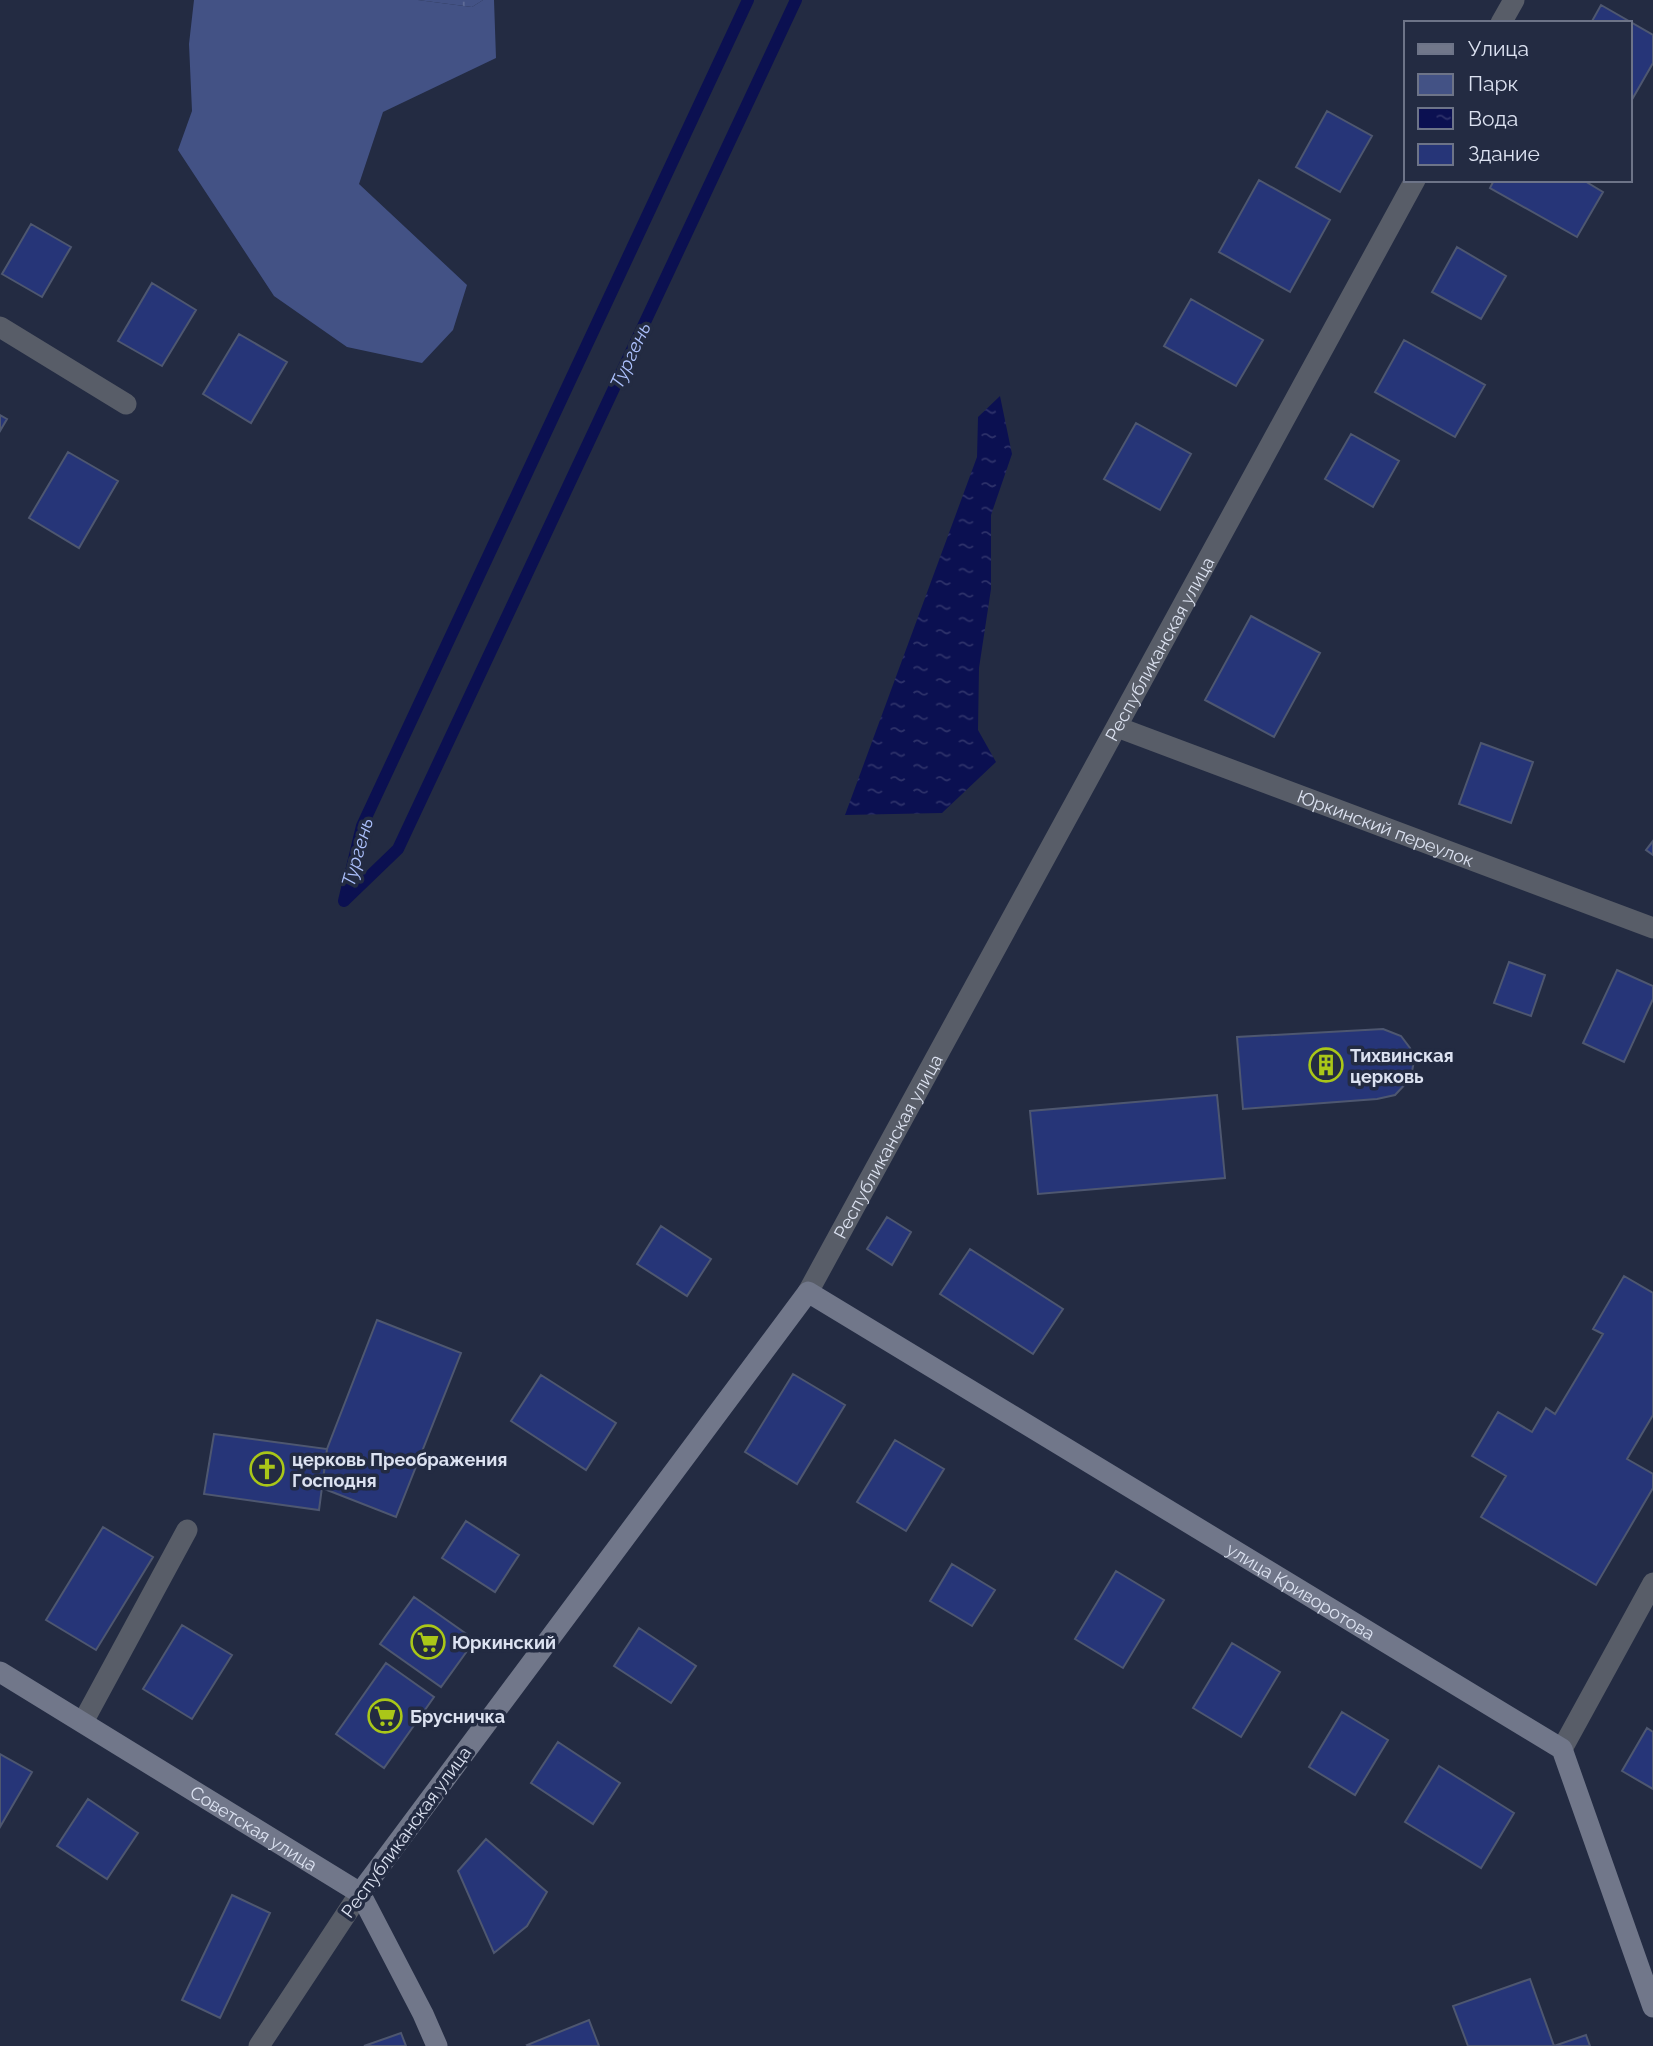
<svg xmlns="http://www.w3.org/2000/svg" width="1653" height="2046" viewBox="0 0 1653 2046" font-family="Raleway,sans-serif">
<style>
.green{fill:#435285}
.wetland{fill:url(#wetland-marsh)}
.water{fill:url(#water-ripples)}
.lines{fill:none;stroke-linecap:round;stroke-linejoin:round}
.stream{stroke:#0b1051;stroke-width:12}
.building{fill:#263578;stroke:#4e5770;stroke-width:2}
.lane{stroke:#585d68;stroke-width:21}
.street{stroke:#585d68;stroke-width:21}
.secondary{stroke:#71778a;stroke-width:21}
.labels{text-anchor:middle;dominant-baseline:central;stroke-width:7;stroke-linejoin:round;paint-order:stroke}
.street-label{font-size:18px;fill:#dce2f1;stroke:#232b42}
.poi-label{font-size:18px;font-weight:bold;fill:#dce2f1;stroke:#232b42;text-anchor:start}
.water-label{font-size:19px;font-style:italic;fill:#adc1fd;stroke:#232b42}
</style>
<defs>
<pattern id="wetland-marsh" width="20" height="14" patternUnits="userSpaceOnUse" patternTransform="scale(1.75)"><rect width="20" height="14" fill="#435285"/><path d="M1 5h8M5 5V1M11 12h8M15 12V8" fill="none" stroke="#5e6b97"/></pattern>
<pattern id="water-ripples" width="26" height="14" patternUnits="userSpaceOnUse" patternTransform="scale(1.75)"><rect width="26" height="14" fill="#0b1051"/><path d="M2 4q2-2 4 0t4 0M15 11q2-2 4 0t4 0" fill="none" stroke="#2e326a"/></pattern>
</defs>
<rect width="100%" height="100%" fill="#232b42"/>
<path class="green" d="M194 0H418L472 7 483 0H494L496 58 383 112 359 184 467 285 453 330 422 363 347 347 274 296 178 150 192 111 189 44Z"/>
<path class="wetland" d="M418 0H483L472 7Z"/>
<path class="water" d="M1000 396 1012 454 991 515V589L979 668 978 730 996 762 942 813 845 815 977 457 978 417Z"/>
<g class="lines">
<path class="stream" d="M344 901 398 849 796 0
M344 901 362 826 748 0"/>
</g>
<path class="building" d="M1601 5 1653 35V63L1630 103V23H1591Z
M1327 111 1372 136 1340 192 1296 167Z
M1259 180 1330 220 1290 292 1219 252Z
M1494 180H1583L1603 192 1577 237 1490 188Z
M31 224 71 247 42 297 2 274Z
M1457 247 1506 276 1481 319 1432 292Z
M152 283 196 310 162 366 118 341Z
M1191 299 1263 340 1236 386 1164 346Z
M239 334 287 362 251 423 203 394Z
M1404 340 1485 385 1455 437 1375 392Z
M0 415 7 419 0 431Z
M1136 423 1191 454 1160 510 1104 479Z
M1351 434 1399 461 1373 507 1325 479Z
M68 452 118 481 79 548 29 518Z
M1251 616 1320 653 1274 737 1205 700Z
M1481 743 1533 762 1511 823 1459 804Z
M1653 841V855L1646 850Z
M1509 962 1545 975 1531 1016 1494 1003Z
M1617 970 1653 986V999L1624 1062 1583 1043Z
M1383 1029 1401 1036 1410 1048 1414 1060 1411 1078 1395 1095 1377 1099 1243 1109 1237 1037Z
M1217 1095 1225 1178 1038 1194 1030 1111Z
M887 1217 911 1232 892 1265 867 1249Z
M661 1226 711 1259 687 1296 637 1264Z
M970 1249 1063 1309 1033 1354 940 1294Z
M1624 1276 1653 1293V1415L1627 1459 1653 1474V1488L1596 1585 1481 1517 1506 1476 1472 1456 1498 1412 1532 1432 1546 1408 1555 1414 1603 1334 1593 1329Z
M377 1320 461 1353 396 1517 322 1488 327 1449Z
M793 1374 845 1405 797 1484 745 1452Z
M541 1375 616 1423 586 1470 511 1421Z
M214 1434 327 1449 319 1510 204 1494Z
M895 1440 944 1469 906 1531 857 1502Z
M466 1521 519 1555 495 1592 442 1558Z
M103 1527 153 1557 96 1650 46 1620Z
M952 1564 995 1590 972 1626 930 1601Z
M1116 1571 1164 1600 1123 1668 1075 1639Z
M414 1597 475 1640 441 1687 380 1644Z
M182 1625 232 1655 192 1719 143 1689Z
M639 1628 696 1666 671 1703 614 1666Z
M1232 1643 1280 1672 1241 1737 1193 1708Z
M386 1663 434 1697 384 1768 336 1734Z
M1342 1712 1388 1740 1355 1795 1309 1767Z
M1647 1728 1653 1732V1789L1622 1771Z
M558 1742 620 1783 593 1824 531 1783Z
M0 1754 32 1772 0 1827Z
M1439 1766 1514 1813 1481 1868 1405 1822Z
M88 1799 138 1833 107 1879 57 1846Z
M486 1839 547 1892 527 1926 494 1953 458 1871Z
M232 1895 270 1913 220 2018 182 2000Z
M1530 1979 1554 2046 1586 2035 1590 2046H1468L1453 2006Z
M589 2020 599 2046H528L527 2045Z
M401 2033 406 2046H364Z"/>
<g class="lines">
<path class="lane" d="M0 327 126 404
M83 1722 187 1530"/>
<g class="street">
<path d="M1501 23 1514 0"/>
<path id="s1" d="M1117 727 1653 928"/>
<path id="s2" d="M808 1292 1415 180"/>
<path d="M1562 1749 1653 1583"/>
<path d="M259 2046 360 1893"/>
</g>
<g class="secondary">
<path id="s3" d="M0 1672 360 1893 423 2014 437 2046"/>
<path id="s4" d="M360 1893 808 1292 1562 1749 1653 2007"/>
</g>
</g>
<defs>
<symbol id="building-ring" viewBox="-11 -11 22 22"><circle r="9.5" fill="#232b42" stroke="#aac718" stroke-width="1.5"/><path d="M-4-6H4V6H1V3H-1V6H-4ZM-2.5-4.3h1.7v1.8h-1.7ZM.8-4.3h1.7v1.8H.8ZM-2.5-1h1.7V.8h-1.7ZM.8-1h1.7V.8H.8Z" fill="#aac718"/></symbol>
<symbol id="church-ring" viewBox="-11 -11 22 22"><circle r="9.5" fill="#232b42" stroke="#aac718" stroke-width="1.5"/><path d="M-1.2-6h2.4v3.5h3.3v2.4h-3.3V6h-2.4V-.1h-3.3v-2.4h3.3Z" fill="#aac718"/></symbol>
<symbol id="supermarket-ring" viewBox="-11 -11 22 22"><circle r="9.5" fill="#232b42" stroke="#aac718" stroke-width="1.5"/><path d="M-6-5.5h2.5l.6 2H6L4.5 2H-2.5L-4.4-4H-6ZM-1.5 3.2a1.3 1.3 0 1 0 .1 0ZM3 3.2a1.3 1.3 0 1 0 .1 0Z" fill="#aac718"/></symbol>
</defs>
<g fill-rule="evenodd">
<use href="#building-ring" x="1307" y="1046" width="38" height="38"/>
<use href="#church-ring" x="248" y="1450" width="38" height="38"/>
<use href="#supermarket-ring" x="409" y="1623" width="38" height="38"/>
<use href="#supermarket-ring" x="366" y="1697" width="38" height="38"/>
</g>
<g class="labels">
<g class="street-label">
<text stroke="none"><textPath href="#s2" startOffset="733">Республиканская улица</textPath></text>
<text stroke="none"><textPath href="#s1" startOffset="287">Юркинский переулок</textPath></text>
<text stroke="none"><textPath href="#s2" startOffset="166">Республиканская улица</textPath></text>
<text stroke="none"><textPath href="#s4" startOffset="1326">улица Криворотова</textPath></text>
<text stroke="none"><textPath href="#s3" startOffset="298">Советская улица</textPath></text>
<text transform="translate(406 1832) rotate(-54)">Республиканская улица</text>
</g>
<g class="poi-label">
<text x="1350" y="1055">Тихвинская<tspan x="1350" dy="21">церковь</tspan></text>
<text x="292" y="1459">церковь Преображения<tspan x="292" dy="21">Господня</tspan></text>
<text x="452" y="1642">Юркинский</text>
<text x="410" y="1716">Брусничка</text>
</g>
<g class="water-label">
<text transform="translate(630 355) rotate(-65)">Тургень</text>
<text transform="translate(357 852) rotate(-74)">Тургень</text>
</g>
</g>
<rect x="1404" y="21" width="228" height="161" fill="#232b42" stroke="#6d7488" stroke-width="2"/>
<rect x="1418" y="44" width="35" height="10" fill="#71778a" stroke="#6d7488" stroke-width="2"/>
<text x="1468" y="56" font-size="21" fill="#dce2f1">Улица</text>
<rect x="1418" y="74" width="35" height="21" fill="#435285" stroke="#6d7488" stroke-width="2"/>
<text x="1468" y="91" font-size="21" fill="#dce2f1">Парк</text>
<rect x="1418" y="108" width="35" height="21" fill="url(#water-ripples)" stroke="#6d7488" stroke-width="2"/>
<text x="1468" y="126" font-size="21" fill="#dce2f1">Вода</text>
<rect x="1418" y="144" width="35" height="21" fill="#263578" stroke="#6d7488" stroke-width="2"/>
<text x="1468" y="161" font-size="21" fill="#dce2f1">Здание</text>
</svg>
